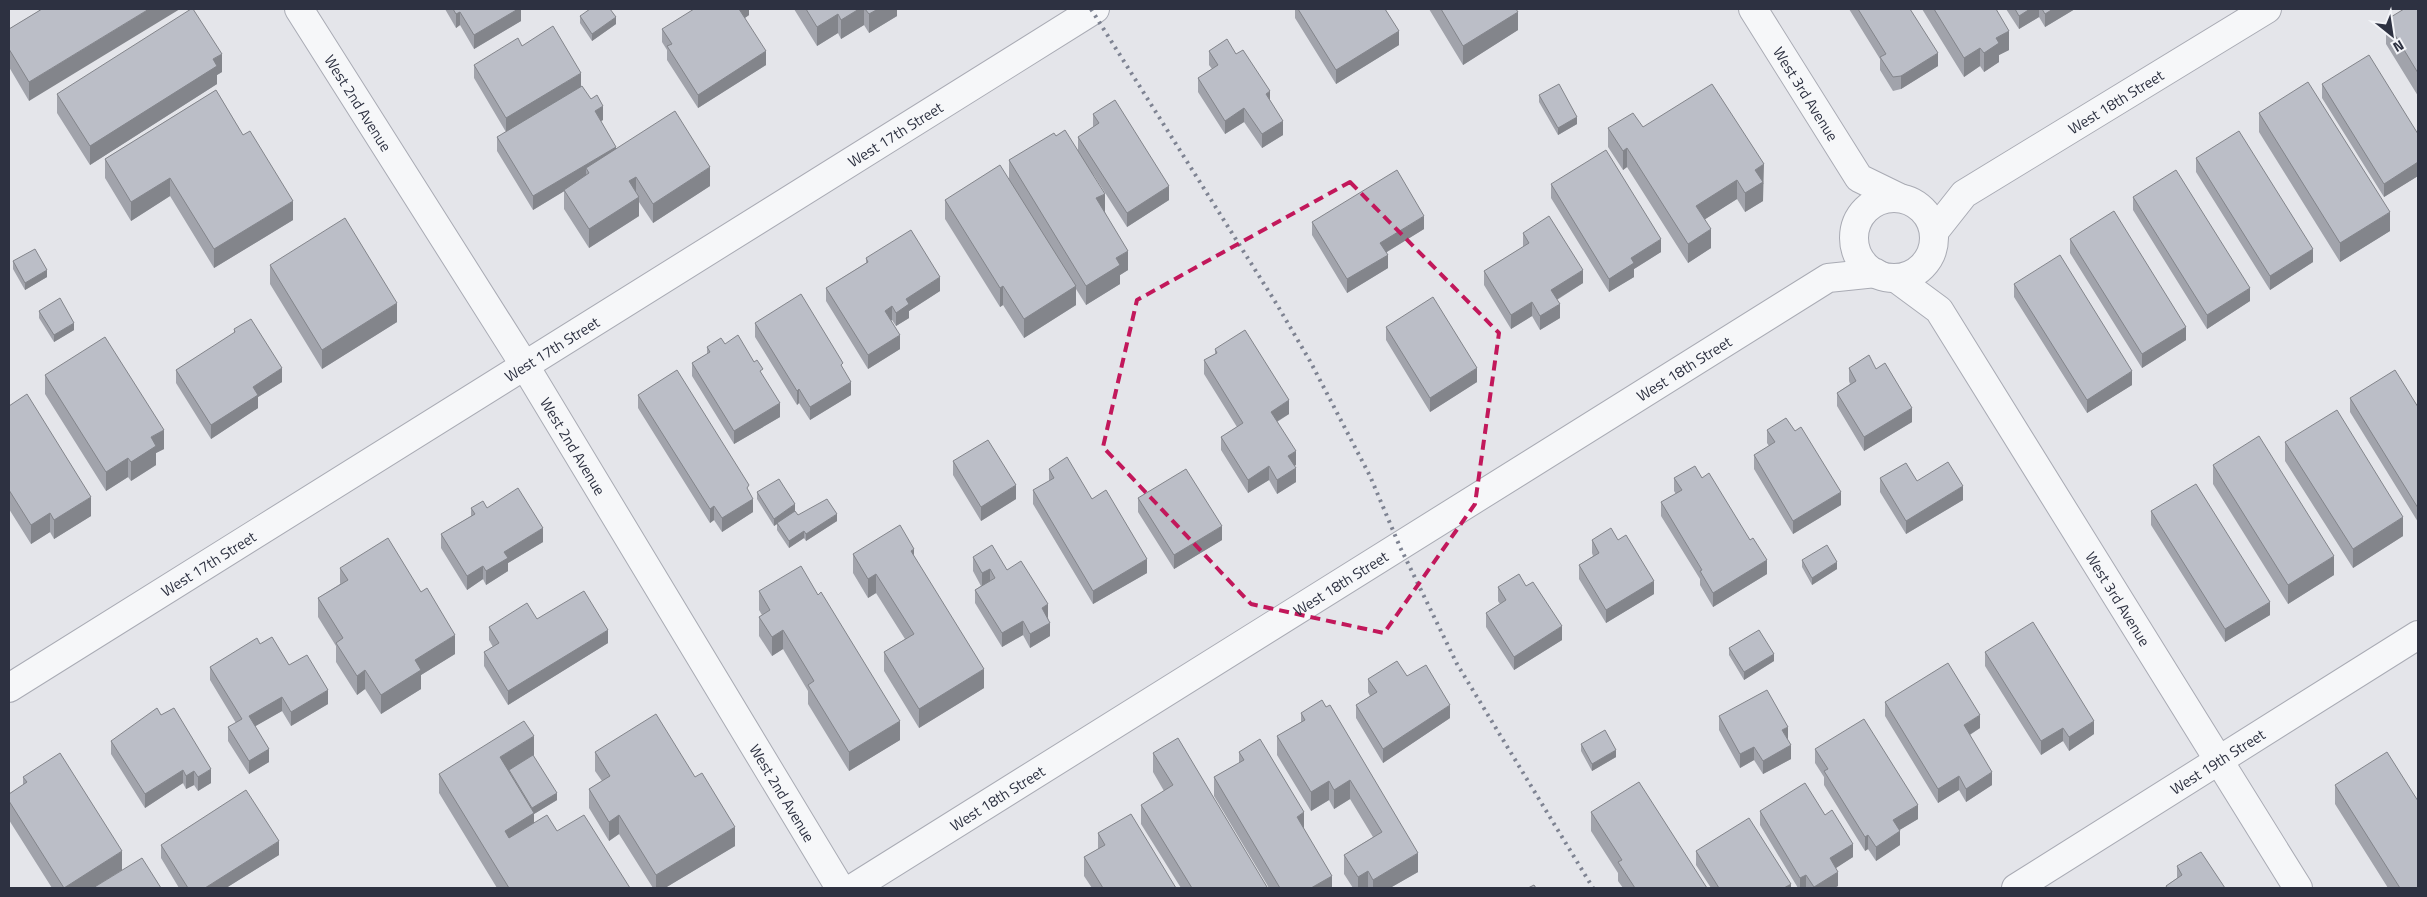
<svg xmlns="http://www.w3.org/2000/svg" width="2427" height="897" viewBox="0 0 2427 897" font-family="'Titillium Web',sans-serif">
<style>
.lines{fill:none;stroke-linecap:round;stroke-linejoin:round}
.minor-casing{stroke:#a9abb4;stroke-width:30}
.tertiary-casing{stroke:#a9abb4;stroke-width:30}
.minor{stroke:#f6f7f9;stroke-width:28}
.tertiary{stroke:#f6f7f9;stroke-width:28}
.rail{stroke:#7e8392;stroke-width:4;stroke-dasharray:2.5 5;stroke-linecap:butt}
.wall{fill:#a1a3ab}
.shaded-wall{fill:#83858b}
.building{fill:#bbbec7;stroke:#83858b}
.marked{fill:none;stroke:#c2185b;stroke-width:4;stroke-dasharray:10 6;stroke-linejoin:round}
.labels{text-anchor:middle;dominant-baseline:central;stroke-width:5;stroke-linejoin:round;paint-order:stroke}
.street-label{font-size:15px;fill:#2d3141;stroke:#f3f4f8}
</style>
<rect width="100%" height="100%" fill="#e4e5ea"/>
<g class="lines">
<defs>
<g id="minor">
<path id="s1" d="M299 9 525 366 840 888"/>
<path id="s2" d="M1753 9 1859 178 1900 198"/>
<circle cx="1894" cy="238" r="40"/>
<path id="s3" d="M1934 232 1964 194 2267 9"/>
<path id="s4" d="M1897 279 1939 310 2298 888"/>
<path id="s5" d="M853 888 1828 278 1876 273"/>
<path id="s6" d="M2016 888 2418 635"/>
</g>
<g id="tertiary">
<path id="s7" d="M9 688 1095 9"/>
</g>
</defs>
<use href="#minor" class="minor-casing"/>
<use href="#tertiary" class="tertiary-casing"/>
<use href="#minor" class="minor"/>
<use href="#tertiary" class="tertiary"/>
<path class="rail" d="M1091 9 1276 303 1310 361 1370 476 1400 547 1457 664 1593 888"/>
</g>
<path class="wall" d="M42 9 29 101 9 67V29Z
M445 9H521V21L474 49 460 25 456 28Z
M749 9V15L745 18 766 65 698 108 667 60V50L662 42V29Z
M794 9H897V16L869 33 864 25 841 39 838 33 817 46Z
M1295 9H1385L1399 45 1336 84 1295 18Z
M1429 9H1516L1518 30 1463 65Z
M1849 9H1910L1938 66 1901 89 1893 91 1880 70V59Z
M1922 9H1996L2009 50 1999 55V62L1984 72 1980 66 1964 77Z
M2006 9H2075L2045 27 2039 17 2019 29Z
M2418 9V96L2386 44V20Z
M580 16 616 24 592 41 580 23Z
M1209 51 1236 54 1270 100 1283 135 1262 148 1244 122 1225 134 1198 92V78L1212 69 1209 65Z
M474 65 581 86 603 120 601 121 616 149 710 186 653 223 639 202V216L589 248 564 209V191L533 210 497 151V137L506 132 474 78Z
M222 72 217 75V84L90 165 57 113V94Z
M2322 84 2418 134V176L2384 197 2322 98Z
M216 90 293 220 214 268 170 196 131 221 105 178V159Z
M1539 95 1577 124 1558 135 1539 102Z
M2259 113 2390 231 2340 262 2259 132Z
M1093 114 1169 200 1127 227 1093 174 1105 212 1128 270 1120 275V284L1086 305 1076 289V305L1024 338 1003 305 1000 307 945 219V200L1009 179V160L1056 136 1078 150V137L1093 127Z
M1643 127 1764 183 1763 184V201L1745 212 1737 199 1705 219 1711 248 1688 263 1627 167 1623 170 1608 147V128Z
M2196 158 2313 262 2270 290 2196 172Z
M1551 184 1661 252 1634 269V277L1609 292 1551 198Z
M2133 197 2250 301 2207 329 2133 210Z
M1312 222 1424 229 1387 252 1388 268 1347 293 1312 235Z
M1523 233 1583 283 1557 300 1560 318 1540 330 1532 316 1511 329 1484 285V271L1523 247Z
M2070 239 2186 340 2142 368 2070 253Z
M866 258 940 291 909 311V318L896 326 892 320H891L900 349 868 369 826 301V288L866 263Z
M13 261 47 277 25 290 13 269Z
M270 265 397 322 322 369 270 284Z
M2014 284 2132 385 2087 413 2014 297Z
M39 311 74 330 54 342 39 318Z
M755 323 843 369 851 395 810 420 799 403 797 405 755 337Z
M1386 327 1477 382 1430 412 1386 340Z
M234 329 282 382 258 397V408L211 439 176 383V370L234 334Z
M725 344 754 362 763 376 780 417 734 444 692 376V363L707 354V347Z
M1215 349 1289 414 1277 422 1296 465 1294 466 1296 482 1277 494 1269 480 1248 493 1221 450V437L1237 427 1204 374V360L1215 354Z
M1849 368 1876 369 1912 422 1864 451 1837 406V393L1850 384 1849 381Z
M45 375 164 449 156 453V465L131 481 128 477 106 491 45 394Z
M638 395 749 493 753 512 722 532 714 520 710 523 638 408Z
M2350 398 2418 407V522L2350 412Z
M9 406 91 516 54 539 50 532 31 544 9 509Z
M1767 430 1795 431 1841 505 1793 534 1754 469V455L1769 446 1767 443Z
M2285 442 2403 536 2353 568 2285 461Z
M953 461 1016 499 981 521 953 475Z
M2213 465 2334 575 2288 604 2213 484Z
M1049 469 1092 499 1147 573 1093 604 1033 504V490L1049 481Z
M1674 478H1702L1767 574 1713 607 1700 585V579L1661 516V502L1676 494 1674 491Z
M1880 478 1917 481 1963 500 1906 534 1880 492Z
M757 492 795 512 798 515 837 521 806 541 804 538 789 548 777 530V524L774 526 757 499Z
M1138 498 1222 540 1174 569 1138 512Z
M471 508H487L543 542 508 563V571L486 585 483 579 467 590 441 548V534L471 516Z
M2151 511 2270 615 2225 642 2151 525Z
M1592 540H1618L1654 594 1606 623 1579 579V565L1593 556 1592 553Z
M853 554 914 557 984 688 919 728 884 671V652L905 639 876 593 868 598 853 573Z
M973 557 1007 570 1048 617 1050 636 1030 648 1023 635 1002 647 975 603V590L981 586 973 571Z
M1802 560 1837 569 1812 585 1802 567Z
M340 568 455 654 421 675V689L381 714 365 689 357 695 336 662V646L318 617V598L340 584Z
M1498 587 1562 640 1514 670 1486 627V613L1500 604 1498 601Z
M759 591 900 740 849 771 808 704V691L783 649 772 656 759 636V617L762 615 759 610Z
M537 619 608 643 508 705 484 666V652L493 647 489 640V627Z
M260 644 289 665 328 704 291 726 282 711 255 726 269 762 249 774 228 741V727L236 723 210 680V667Z
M1729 648 1774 661 1744 680 1729 655Z
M1985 652 2094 734 2069 751 2063 741 2041 755 1985 666Z
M1407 676 1450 718 1383 763 1356 718V705L1370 696 1368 692V679Z
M1885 702 1980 728 1970 735 1992 785 1966 802 1959 790 1938 803 1885 716Z
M1301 713 1418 872 1390 888H1353L1344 874V855L1373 837 1350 799 1334 809 1329 800 1311 811 1277 755V736L1301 722Z
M161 715 211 783 198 791 194 785 186 789 183 783 145 808 111 754V741Z
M1719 716 1788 740 1791 759 1763 774 1754 760 1740 768 1719 730Z
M1581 744 1616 757 1592 771 1581 751Z
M1815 749 1918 819 1899 830 1900 845 1876 861 1868 849 1865 851 1824 785V777L1815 763Z
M595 752 735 846 665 888H653L619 834 609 841 589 808V789L602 781 595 771Z
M1239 752 1304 829 1332 888H1269L1214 796V777L1239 763Z
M1153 753 1267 888H1181L1141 824V805L1164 791 1153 772Z
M533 755 557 800 534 814V823L557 831 630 888H497L439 793V774Z
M23 777 122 870 93 888H52L9 820V794L23 785Z
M2335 785 2418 888H2388L2335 804Z
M1760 811 1825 815 1853 857 1835 868 1838 886 1834 888H1798L1760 825Z
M1591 812 1707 888H1623L1618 881V873L1591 831Z
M1098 833 1176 888H1092L1084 876V857L1098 849Z
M161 845 279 855 226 888H179L161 858Z
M1696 851 1791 888H1711L1696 865Z
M2177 866 2225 888H2166V886L2177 878Z"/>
<path class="shaded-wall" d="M149 9H180L29 101V82Z
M518 9H521V21L474 49V35Z
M739 9H749V15L739 22Z
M859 9H864V25L841 39V20Z
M878 9H897V16L869 33V14Z
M2030 9H2039V17L2019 29V16Z
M2053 9H2075L2045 27V14Z
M460 12V25L456 28V14Z
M1518 12V30L1463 65V46Z
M838 14V33L817 46V27Z
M616 17V24L592 41V34Z
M1399 31V45L1336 84V70Z
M2009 31V50L1999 55V62L1984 72V53L1996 38Z
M1980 48V66L1964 77V58Z
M766 51V65L698 108V95Z
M1938 53V66L1901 89V76Z
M222 54V72L217 75V84L90 165V146L213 59Z
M581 73V87L506 132V118Z
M1270 91V105L1266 94Z
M603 106V120L595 124V111Z
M1244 108V122L1225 134V121Z
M1577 117V124L1558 135V128Z
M1283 121V135L1262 148V134Z
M616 147V160L589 173 586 168V178L533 210V196Z
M1627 148V167L1623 170V151Z
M2418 162V176L2384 197V184Z
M1764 164 1763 201 1745 212V193L1755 170Z
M710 167V186L653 223V204Z
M636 177V196L629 181Z
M170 178V196L131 221V202Z
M1737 180V199L1696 225V206Z
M1169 186V200L1127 227V213Z
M1105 194V213L1096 198Z
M639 197V216L589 248V229Z
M293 201V220L214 268V249Z
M2390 212V231L2340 262V243Z
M1424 216V229L1380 256V243Z
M1711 229V248L1688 263V244Z
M1661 239V252L1634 269V277L1609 292V279L1631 258Z
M2313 249V262L2270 290V276Z
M1128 251V270L1120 275V284L1086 305V286L1116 258Z
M1388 255V268L1347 293V279Z
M47 270V277L25 290V283Z
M1583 270V283L1551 303V290Z
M940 277V291L909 311V318L896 326V313L906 299Z
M1003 286V305L1000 307V288Z
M1076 286V305L1024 338V319Z
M2250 288V301L2207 329V315Z
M1532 302V316L1511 329V315Z
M397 303V322L322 369V350Z
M1560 304V318L1540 330V316Z
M892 306V320L885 325V311Z
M74 323V330L54 342V335Z
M2186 327V340L2142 368V354Z
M900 335V349L868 369V355Z
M282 368V382L258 397V408L211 439V425L253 387Z
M1477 368V382L1430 412V398Z
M2132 371V385L2087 413V400Z
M851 382V395L810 420V407Z
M799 389V403L797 405V391Z
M1289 400V414L1271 425V412Z
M780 403V417L734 444V431Z
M1912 408V422L1864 451V437Z
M164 430V449L156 453V465L131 481V462L151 437Z
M1296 451V465L1288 469V456Z
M128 458V477L106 491V472Z
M1269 466V480L1248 493V480Z
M1296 468V482L1277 494V480Z
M1016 485V499L981 521V507Z
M1963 486V500L1906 534V521Z
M1841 492V505L1793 534V521Z
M91 497V516L54 539V520Z
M753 499V512L722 532V518Z
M795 504V512L774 526V519Z
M714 506V520L710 523V509Z
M50 513V532L31 544V525Z
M837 514V521L806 541V534Z
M2403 517V536L2353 568V549Z
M1222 526V540L1174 569V555Z
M543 528V542L508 563V571L486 585V571L504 552Z
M804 531V538L789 548V541Z
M10 541V555H9V542Z
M914 549V568L911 551Z
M2334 556V575L2288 604V585Z
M1147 559V573L1093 604V591Z
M1767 560V574L1713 607V593Z
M1837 562V569L1812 585V578Z
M483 566V579L467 590V576Z
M990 569V582L982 587V573Z
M876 574V593L868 598V579Z
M1654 581V594L1606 623V610Z
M2270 602V615L2225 642V629Z
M1048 604V617L1042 622V608Z
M1023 621V635L1002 647V633Z
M1050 623V636L1030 648V634Z
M1562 626V640L1514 670V657Z
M608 630V643L508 705V691Z
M783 630V649L772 656V637Z
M455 635V654L421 675V689L381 714V695L415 660Z
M1774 654V661L1744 680V672Z
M984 669V688L919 728V709Z
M365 670V689L357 695V676Z
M328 690V704L291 726V712Z
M282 697V711L249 730V716Z
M1450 705V718L1383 763V749Z
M1980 715V728L1964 738V725Z
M900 721V740L849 771V752Z
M2094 721V734L2069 751V737Z
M1788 727V740L1782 730Z
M2063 728V741L2041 755V741Z
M534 736V755L500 776V757Z
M1791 745V759L1763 774V761Z
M1754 747V760L1740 768V754Z
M269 749V762L249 774V761Z
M1616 750V757L1592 771V764Z
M211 769V783L198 791V777Z
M183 770V783L145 808V794Z
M194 771V785L186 789V776Z
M1992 772V785L1966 802V789Z
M1959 776V790L1938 803V789Z
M1350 780V799L1334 809V790Z
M1329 781V800L1311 811V792Z
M557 793V800L534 814V832L505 850V831L532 814V808Z
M1918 805V819L1893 834V820Z
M1304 812V831L1297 817Z
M619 815V834L609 841V822Z
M735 827V846L665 888H656V875Z
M1900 831V845L1876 861V847Z
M1868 835V849L1865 851V837Z
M279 841V855L226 888H205Z
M1853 844V857L1830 872V858Z
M122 851V870L93 888H64Z
M1418 853V872L1390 888H1373V880Z
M1368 871V888H1358V877Z
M1838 872V886L1834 888H1814V887Z
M1806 875V888H1800V878Z
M1332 876V888H1311Z
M1791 884V888H1784Z"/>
<path class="building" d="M42 9H149L29 82 9 49V29Z
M191 9H193L222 54 213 59 217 66 90 146 57 94Z
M453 9H518L474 35 460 12 456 14Z
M590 9H610L616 17 592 34 580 16Z
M694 9H739L766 51 698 95 667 46 672 44 662 29Z
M806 9H859L841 20 838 14 817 27Z
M865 9H878L869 14Z
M1298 9H1385L1399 31 1336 70Z
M1441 9H1516L1518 12 1463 46Z
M1858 9H1910L1938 53 1901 76 1893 77 1880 57 1886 54Z
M1934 9H1996L2009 31 1996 38 1999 43 1984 53 1980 48 1964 58Z
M2015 9H2030L2019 16Z
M2042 9H2053L2045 14Z
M2404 9H2418V73L2386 20Z
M553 26 581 73 506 118 474 65 518 38 522 46Z
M1227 39 1236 54 1243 50 1270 91 1266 94 1283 121 1262 134 1244 108 1225 121 1198 78 1218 65 1209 51Z
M2369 55 2418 134V162L2384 184 2322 84Z
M2308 82 2390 212 2340 243 2259 113Z
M1559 84 1577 117 1558 128 1539 95Z
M1712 84 1764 164 1755 170 1763 182 1745 193 1737 180 1696 206 1711 229 1688 244 1627 148 1623 151 1608 128 1633 113 1643 127Z
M582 86 591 99 597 95 603 106 595 111 616 147 533 196 497 137Z
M216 90 243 135 250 131 293 201 214 249 170 178 131 202 105 159Z
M1115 100 1169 186 1127 213 1078 137 1099 123 1093 114Z
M675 111 710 167 653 204 636 177 629 181 639 197 589 229 564 190 589 173 586 168Z
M1065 130 1105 194 1096 198 1128 251 1116 258 1120 265 1086 286 1009 160 1054 133 1056 136Z
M2239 131 2313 249 2270 276 2196 158Z
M1606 150 1661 239 1631 258 1634 263 1609 279 1551 184Z
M1000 165 1076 286 1024 319 1003 286 1000 288 945 200Z
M1397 170 1424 216 1380 243 1388 255 1347 279 1312 222Z
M2176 170 2250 288 2207 315 2133 197Z
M2114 211 2186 327 2142 354 2070 239Z
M1549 216 1583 270 1551 290 1560 304 1540 316 1532 302 1511 315 1484 271 1529 243 1523 233Z
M345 218 397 303 322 350 270 265Z
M911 230 940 277 906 299 909 304 896 313 892 306 885 311 900 335 868 355 826 288 868 262 866 258Z
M35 249 47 270 25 283 13 261Z
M2060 255 2132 371 2087 400 2014 284Z
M801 294 843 363 841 365 851 382 810 407 799 389 797 391 755 323Z
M1433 297 1477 368 1430 398 1386 327Z
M60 298 74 323 54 335 39 311Z
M251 319 282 368 253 387 258 395 211 425 176 370 235 332 234 329Z
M1245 330 1289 400 1271 412 1296 451 1288 456 1296 468 1277 480 1269 466 1248 480 1221 437 1243 423 1204 360 1217 353 1215 349Z
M738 335 754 362 757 360 763 369 760 371 780 403 734 431 692 363 710 352 707 347 721 338 725 344Z
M105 337 164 430 151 437 156 446 131 462 128 458 106 472 45 375Z
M1869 355 1876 369 1885 363 1912 408 1864 437 1837 393 1856 381 1849 368Z
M677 370 749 485 747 488 753 499 722 518 714 506 710 509 638 395Z
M2395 370 2418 407V508L2350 398Z
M27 394 91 497 54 520 50 513 31 525 9 490V406Z
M2337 410 2403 517 2353 549 2285 442Z
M1786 418 1795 431 1801 427 1841 492 1793 521 1754 455 1775 442 1767 430Z
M2259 436 2334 556 2288 585 2213 465Z
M988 440 1016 485 981 507 953 461Z
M1067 457 1092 499 1106 490 1147 559 1093 591 1033 490 1054 478 1049 469Z
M1948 462 1963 486 1906 521 1880 478 1906 463 1917 481Z
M1695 466 1702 478 1709 473 1750 540 1753 538 1767 560 1713 593 1700 571 1702 570 1661 502 1682 490 1674 478Z
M1186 469 1222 526 1174 555 1138 498Z
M779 479 795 504 774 519 757 492Z
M2196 484 2270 602 2225 629 2151 511Z
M518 488 543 528 504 552 508 558 486 571 483 566 467 576 441 534 475 514 471 508 483 501 487 508Z
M827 499 837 514 806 534 804 531 789 541 777 523 795 511 798 515Z
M900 525 914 549 911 551 984 669 919 709 884 652 914 634 876 574 868 579 853 554Z
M1611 528 1618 540 1626 535 1654 581 1606 610 1579 565 1599 553 1592 540Z
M388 538 421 592 427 588 455 635 415 660 421 670 381 695 365 670 357 676 336 643 343 638 318 598 348 580 340 568Z
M992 545 1007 570 1021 561 1048 604 1042 608 1050 623 1030 634 1023 621 1002 633 975 590 995 578 990 569 982 573 973 557Z
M1827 545 1837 562 1812 578 1802 560Z
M801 566 818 595 821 592 900 721 849 752 808 685 814 681 783 630 772 637 759 617 770 610 759 591Z
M1519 574 1526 586 1533 582 1562 626 1514 657 1486 613 1506 600 1498 587Z
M584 591 608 630 508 691 484 652 499 643 489 627 527 603 537 619Z
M2033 622 2094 721 2069 737 2063 728 2041 741 1985 652Z
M1759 630 1774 654 1744 672 1729 648Z
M272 637 289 665 307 655 328 690 291 712 282 697 249 716 269 749 249 761 228 727 242 719 210 667 257 638 260 644Z
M1397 661 1407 676 1426 665 1450 705 1383 749 1356 705 1377 692 1368 679Z
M1948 663 1980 715 1964 725 1992 772 1966 789 1959 776 1938 789 1885 702Z
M1767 690 1788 727 1782 730 1791 745 1763 761 1754 747 1740 754 1719 716Z
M1322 700 1326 707 1330 705 1418 853 1373 880 1368 871 1358 877 1344 855 1382 832 1350 780 1334 790 1329 781 1311 792 1277 736 1305 720 1301 713Z
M157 708 161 715 174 708 211 769 198 777 194 771 186 776 183 770 145 794 111 741Z
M656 714 695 777 702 773 735 827 656 875 619 815 609 822 589 789 610 776 595 752Z
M1864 719 1918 805 1893 820 1900 831 1876 847 1868 835 1865 837 1824 771 1828 769 1815 749Z
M524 721 534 736 500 757 534 813 505 831 509 838 547 815 557 831 584 815 630 888H509L439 774Z
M1605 730 1616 750 1592 764 1581 744Z
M1178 738 1267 887 1266 888H1192L1141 805 1173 785 1153 753Z
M1260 739 1304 812 1297 817 1332 876 1311 888H1280L1214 777 1244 760 1239 752Z
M2387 752 2418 801V888H2400L2335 785Z
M60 753 122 851 64 888 9 801V794L27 782 23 777Z
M533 755 557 793 532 808 509 770Z
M1639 782 1707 888H1635L1618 862 1622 860 1591 812Z
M1805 783 1825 815 1832 810 1853 844 1830 858 1838 872 1814 887 1806 875 1800 878 1760 811Z
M246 790 279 841 205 888H188L161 845Z
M1131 814 1176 888H1103L1084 857 1105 845 1098 833Z
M1749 818 1791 884 1784 888H1719L1696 851Z
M2201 852 2225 888H2167L2166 886 2182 875 2177 866Z
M142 858 161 888H93Z
M1534 885 1536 888H1528Z"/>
<path class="marked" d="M1350 182 1499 333 1475 504 1384 633 1251 604 1103 447 1137 300Z"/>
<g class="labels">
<g class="street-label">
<text stroke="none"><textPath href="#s2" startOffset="100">West 3rd Avenue</textPath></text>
<text stroke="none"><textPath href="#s3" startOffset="226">West 18th Street</textPath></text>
<text stroke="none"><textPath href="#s1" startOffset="111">West 2nd Avenue</textPath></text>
<text stroke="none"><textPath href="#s7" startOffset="1045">West 17th Street</textPath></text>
<text stroke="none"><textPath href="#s7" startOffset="640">West 17th Street</textPath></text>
<text stroke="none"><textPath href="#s5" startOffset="980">West 18th Street</textPath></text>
<text stroke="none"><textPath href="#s1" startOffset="516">West 2nd Avenue</textPath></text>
<text stroke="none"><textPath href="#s7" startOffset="235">West 17th Street</textPath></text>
<text stroke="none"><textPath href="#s5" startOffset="575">West 18th Street</textPath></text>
<text stroke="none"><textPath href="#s4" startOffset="392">West 3rd Avenue</textPath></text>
<text stroke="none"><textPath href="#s6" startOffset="238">West 19th Street</textPath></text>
<text stroke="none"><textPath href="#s1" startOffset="921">West 2nd Avenue</textPath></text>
<text stroke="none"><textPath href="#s5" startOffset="170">West 18th Street</textPath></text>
</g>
</g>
<rect width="2427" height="897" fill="none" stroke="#2d3141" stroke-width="20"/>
<g transform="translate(2392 35) rotate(150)" stroke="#f3f4f8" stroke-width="4" paint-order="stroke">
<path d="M0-4L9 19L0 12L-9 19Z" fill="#2d3141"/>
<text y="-8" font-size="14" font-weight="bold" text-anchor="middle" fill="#2d3141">N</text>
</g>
</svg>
